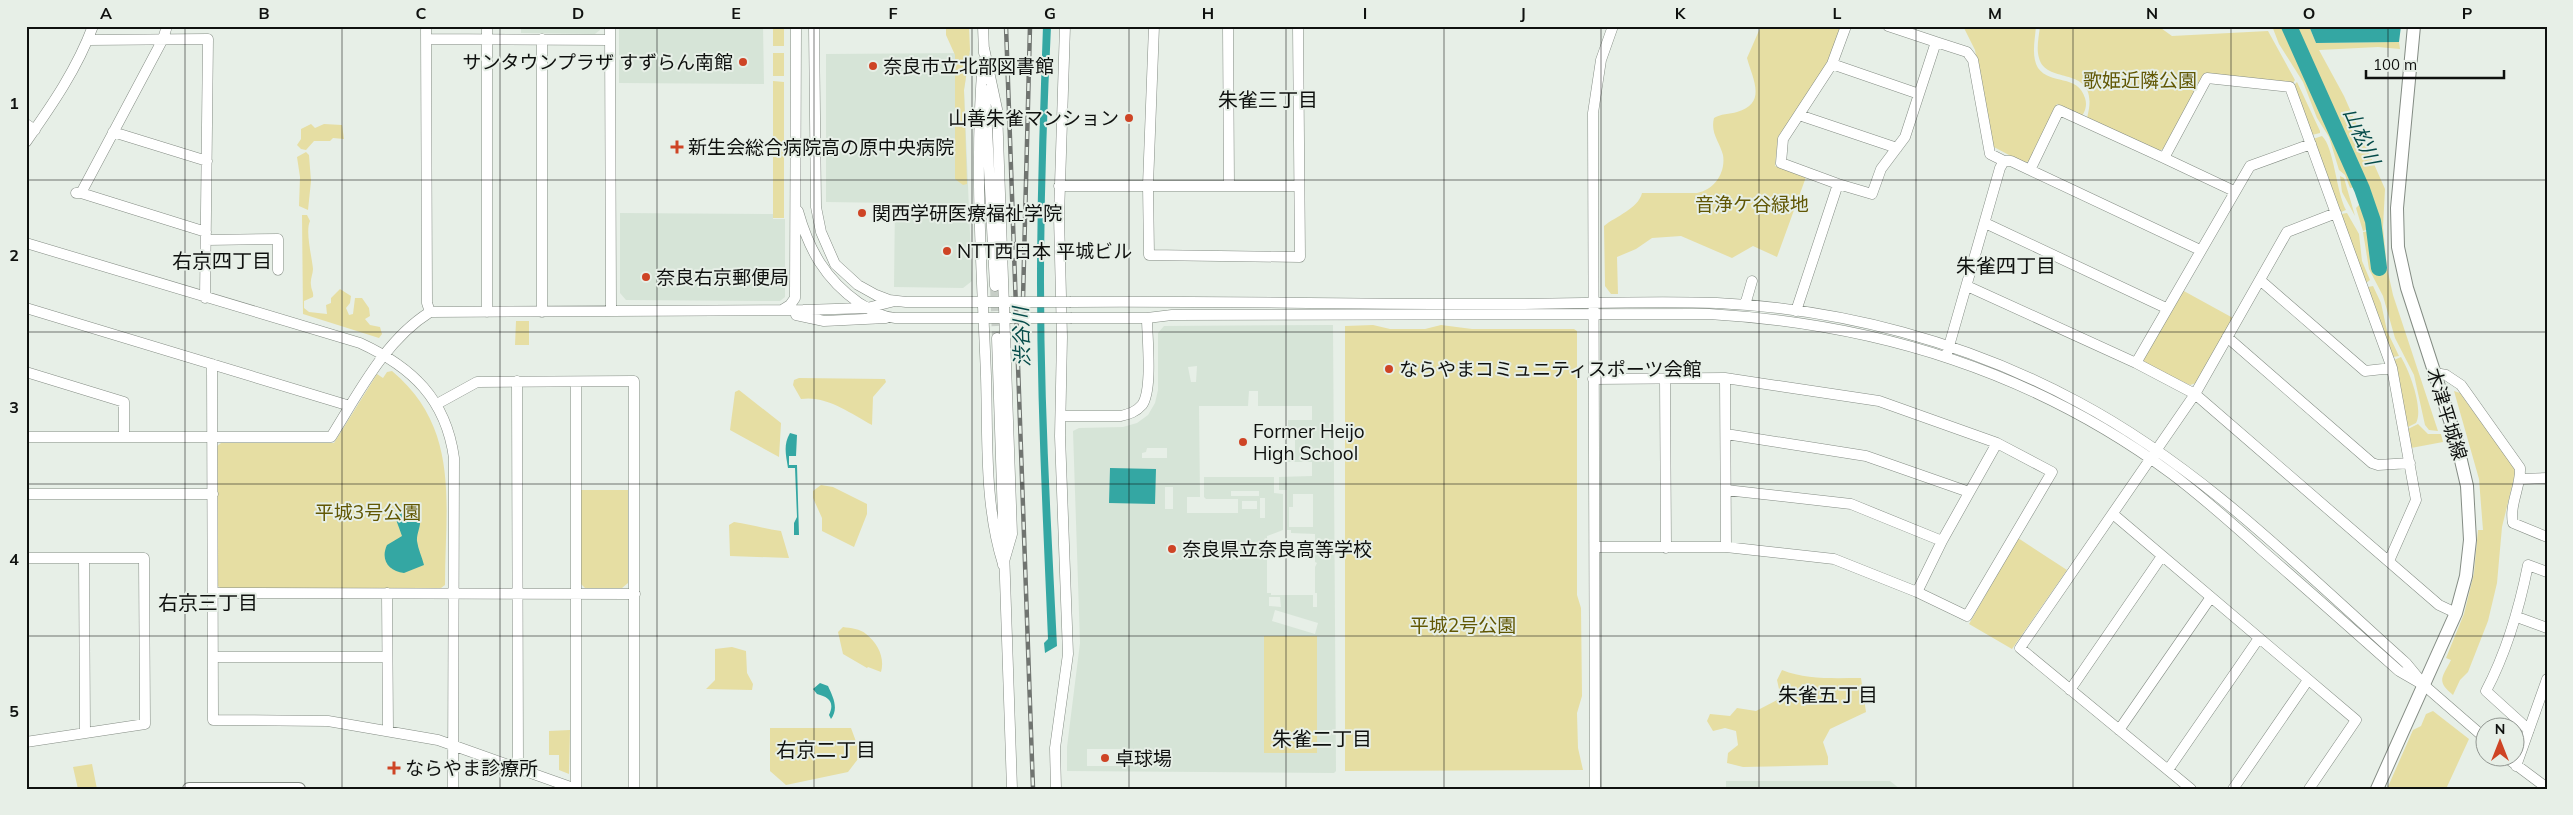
<svg xmlns="http://www.w3.org/2000/svg" width="2573" height="815" viewBox="0 0 2573 815" font-family="Mulish,'Noto Sans JP',sans-serif">
<style>
.built{fill:#d6e4d7;fill-rule:evenodd}
.green{fill:#e6dea3}
.water{fill:#34a7a3}
.lines{fill:none;stroke-linecap:round;stroke-linejoin:round}
.river{stroke:#34a7a3;stroke-width:16}
.minor-tunnel{stroke:#c7cec7;stroke-width:10;stroke-dasharray:10 5;stroke-linecap:butt}
.minor-casing{stroke:#848c84;stroke-width:11}
.major-casing{stroke:#848c84;stroke-width:14}
.minor{stroke:#fff;stroke-width:10}
.major{stroke:#fff;stroke-width:12}
.rail-casing{stroke:#707470;stroke-width:4.5}
.rail{stroke:#e7efe7;stroke-width:2.5;stroke-dasharray:8;stroke-linecap:butt}
.minor-bridge-casing{stroke:#848c84;stroke-width:11;stroke-linecap:butt}
.minor-bridge{stroke:#fff;stroke-width:10}
.grid{fill:none;stroke:#0f110f;stroke-width:1;stroke-opacity:0.55}
.poi-dot{fill:#ce4425;stroke:#e7efe7;stroke-width:2}
.labels{text-anchor:middle;dominant-baseline:central;stroke-width:4;stroke-linejoin:round;paint-order:stroke}
.poi-label{font-size:19px;fill:#0f110f;stroke:#e7efe7;text-anchor:start}
.park-label{font-size:19px;fill:#615704;stroke:#e7efe7}
.street-label{font-size:19px;fill:#0f110f;stroke:#e7efe7}
.neighbourhood-label{font-size:20px;fill:#0f110f;stroke:#e7efe7}
.water-label{font-size:20px;font-style:italic;fill:#054b49;stroke:#e7efe7}
.neatline{fill:none;stroke:#0f110f;stroke-width:2}
.grid-label{font-size:16px;text-anchor:middle;font-weight:bold;fill:#0f110f}
</style>
<rect width="100%" height="100%" fill="#e7efe7"/>
<path class="built" d="M521 26H600V30L595 34 521 33Z
M619 26H763L764 84 619 83Z
M970 53 964 90 972 281 963 288 894 287 895 203 826 202V54Z
M620 213 773 214V219H785V297L780 301 626 300 620 293Z
M1333 325 1336 771 1334 773 1067 771V747L1080 643 1073 431 1079 428 1123 427 1137 423 1148 415 1155 403 1158 390V333L1164 326ZM1197 366 1196 382H1191L1188 367ZM1249 391H1258V406H1312V420H1288V430H1295V452L1288 453V462H1312V476L1279 477V490H1287V530H1291V533L1315 534V562L1317 563 1315 567V593H1317V607H1313V595H1271V593H1267V536L1283 530V494L1274 493V477H1204V497L1206 499H1238V513H1187V497H1200L1199 406H1248ZM1147 448H1167V458H1142V453L1146 452ZM1165 487H1173V509H1165ZM1231 491H1259V496H1231ZM1293 494H1313V527H1289V507H1293ZM1260 498H1265V518H1260ZM1242 501H1257V509H1242ZM1269 597H1280L1281 607 1269 606ZM1275 610 1318 623 1315 634 1272 621ZM1122 749V766H1087V749ZM1127 755H1137V765H1127Z
M1726 781H1890L1900 789H1726Z"/>
<path class="green" d="M773 26H784V46H773Z
M946 26H969L970 50 964 90 967 184 963 185 955 179V55L946 35Z
M1761 26H1841L1829 61 1778 137 1775 166 1806 177 1777 257 1753 246 1732 258 1681 236 1652 238 1636 249 1617 257 1618 294H1611L1605 286 1604 226C1616 216 1638 209 1642 193H1697C1714 190 1726 173 1723 155 1720 142 1710 133 1714 118 1720 114 1730 114 1737 112 1768 103 1752 78 1747 58Z
M1963 26H2036C2035 40 2031 56 2038 68 2050 85 2078 74 2085 98 2087 104 2086 110 2082 116L2057 104 2029 161 2024 163 1992 146 1975 50Z
M2040 26H2158L2172 36 2268 31 2295 80 2293 83 2205 73 2163 149 2158 151 2087 118C2102 62 2046 87 2039 58 2036 48 2039 36 2040 26Z
M2272 26H2283L2290 40 2355 183 2369 229 2363 231 2356 208 2360 204 2355 187 2350 188 2345 175 2339 170 2329 137 2317 118 2303 82 2279 44Z
M2295 26H2309L2316 43 2399 42 2400 49 2378 47 2319 50 2344 96 2385 189 2383 227 2387 268 2393 295 2438 431 2429 430 2425 425 2414 375 2395 338 2383 296 2369 269 2363 232 2369 231 2376 270 2383 269 2376 220 2362 180Z
M773 53H784V76H773Z
M773 81 784 82V218H773Z
M2297 82 2320 131V133L2312 135 2294 85Z
M311 124 315 128 324 124 342 125 344 139 333 138 330 141H314L306 150 301 149 297 145 301 139V129Z
M2322 136C2334 147 2336 191 2346 210L2341 212 2313 139Z
M306 152 309 155 311 181 308 210 299 206 300 177 297 157Z
M2340 176 2344 178 2355 216 2342 192Z
M2347 213 2359 234 2362 261 2370 280 2366 283 2341 214Z
M302 215H307L310 221C305 231 312 257 313 269 313 274 310 279 311 285 311 290 314 292 313 297L304 301V308L309 312 327 314 326 305 331 303V298L340 289 351 296 350 303 346 308 349 315 353 314 355 298H362L369 308 370 316 365 319 370 325 380 327 382 334 379 338 303 314Z
M2373 286 2381 303 2387 331 2399 356 2393 357 2368 287Z
M2182 290 2233 318 2196 383 2190 385 2145 364 2143 358Z
M516 321H529V345H515Z
M1373 325 1390 329H1425L1441 325 1472 329H1574L1577 331V595L1581 608 1582 696 1577 713 1578 748 1583 770 1345 771V326Z
M2401 357C2409 370 2424 409 2416 423L2408 427 2394 360Z
M392 371C461 429 445 504 445 585L441 588 221 589 217 585 216 447 221 443H334L377 374 383 378 387 372Z
M799 378 885 379 886 382 873 397 872 425C850 413 826 395 801 399L793 385 794 380Z
M739 390 781 423 779 457 730 430 735 392Z
M2454 391 2460 393 2514 468 2515 474 2502 527 2497 583 2488 621 2468 672 2460 680 2453 695C2436 681 2442 678 2451 660L2446 658 2464 614 2474 573 2478 530H2483L2479 479Z
M2418 424 2428 434H2441L2443 442 2411 448 2408 429Z
M821 485 833 487 867 504V514L854 547 822 531V518L813 498V491Z
M581 490H628V583L622 588H585L581 584Z
M734 522C750 524 765 529 781 531L789 558 730 556 729 525Z
M2018 538 2067 570 2012 649 1969 624Z
M843 627C850 628 861 629 866 634 878 643 885 658 881 672L868 667 867 668 843 654 838 632Z
M1264 636H1317V753H1264Z
M732 647 746 651 747 673 753 684 752 690 706 689 715 680V649Z
M1782 670C1807 680 1834 678 1861 678L1866 712 1830 729 1823 742 1828 757V765L1743 767 1727 763 1728 753 1738 745 1736 731 1725 728 1713 731 1707 721 1710 714 1730 716 1737 708 1756 711 1781 698 1777 680Z
M2433 711 2469 739 2446 789H2387L2413 730 2421 726 2426 714Z
M770 728H851L861 755 848 772 786 785 770 771Z
M570 730 569 774 559 770V755H549V731Z
M92 764 97 789H78L73 767Z"/>
<path class="water" d="M1043 26H1051C1047 112 1044 197 1044 283 1044 404 1051 525 1057 646L1045 653 1044 643 1048 639C1043 521 1037 402 1037 284 1037 198 1040 112 1043 26Z
M2309 26H2401L2399 42 2316 43Z
M790 433 797 435 796 456H789V465H797L799 535H794V523L797 517 795 468H788C786 455 783 445 790 433Z
M1110 468 1156 469 1155 504 1109 503Z
M406 510C430 515 416 529 417 541 418 549 422 557 424 565L404 573C389 571 380 560 387 545L402 536 394 514Z
M820 683 828 686C833 697 839 708 831 719L829 715C835 702 829 697 817 694L813 689Z"/>
<g class="lines">
<path class="river" d="M2289 26 2362 189 2373 221 2379 268"/>
<path class="minor-tunnel" d="M995 286 997 338"/>
<defs>
<path id="minor" d="M426 26 427 303 430 312
M487 26V312
M610 26 611 311
M814 26 816 207 821 232 835 264 858 285 876 295 889 300 906 302H1010
M983 26 984 53
M1154 26 1148 185 1149 255 1300 257 1298 26
M1228 26 1229 186
M1888 26 1936 42
M426 39 610 40
M88 40 208 39 205 298
M984 48 997 109 1012 534 1003 565
M983 61C974 165 982 271 986 376 988 438 984 504 1003 564
M1832 64 1919 94
M985 90 995 286
M1799 115 1897 148
M26 124 35 130
M113 132 207 161
M26 142C52 105 77 69 93 26
M2164 158 2234 191
M2030 170 2200 250
M1838 184 1781 163 1783 139 1832 64 1846 26
M1059 186H1298
M76 193H81L206 232
M81 193 163 39 167 26
M798 211C809 250 825 279 859 303 871 310 881 317 895 318H1010
M1985 223 2166 308
M206 240 278 239V270
M26 243 360 343C412 367 446 399 454 458L453 789
M2260 280 2365 371 2392 368
M1967 286 2136 363 2195 394 2439 605 2456 613
M1071 302C1209 301 1347 304 1484 304 1562 305 1639 300 1717 303 1842 309 1967 342 2078 402 2202 468 2302 570 2406 663L2420 680
M1745 305 1752 281
M26 308 350 406
M782 310 790 305 795 298 796 26
M1796 311 1838 184 1872 194 1881 169 1905 137 1936 42 1967 52 1973 60 1990 154 2004 161
M542 312V39
M796 315 824 321 886 318
M1072 318H1147L1172 315 1709 314C1879 324 2034 372 2172 474 2204 498 2234 525 2264 552 2309 591 2354 631 2399 671L2425 686 2486 739
M2227 337 2372 463 2378 465 2410 463
M997 338 1012 789
M1947 353 2000 168 2004 161H2011L2030 170 2059 110 2164 158 2207 78 2290 87 2392 368 2416 500 2389 561
M2136 363 2250 166 2311 144
M212 364 213 720 328 721 438 740 576 789
M26 372 124 402V437
M2435 373 2446 375 2461 385 2520 468C2521 486 2509 505 2513 523L2547 537
M1725 378 1726 547
M1593 379 1725 378 1879 401 1997 443 2052 472 1967 616 1917 592 1834 559 1726 547H1595
M1665 379 1666 548
M517 381 518 767
M576 382V788
M437 404 477 382 634 381V789
M1062 416H1121C1129 414 1136 412 1142 405 1153 390 1147 337 1147 318
M1726 434 1866 456 1969 492
M26 437H331C358 394 385 340 430 312L803 310 867 308 895 301
M2521 479 2547 478
M1726 490 1851 504 1942 541
M26 494H213
M2113 514 2356 720 2309 789
M26 558H144L145 724 26 742
M84 558 85 733
M1917 592 1942 541 1997 443
M213 593 635 594
M387 593 388 731
M2517 617 2547 628
M213 657H387
M2070 690 2162 556
M2119 730 2211 597
M2529 730 2486 691C2507 651 2519 610 2528 565L2547 572
M2507 758 2547 788
M2516 766 2547 679
M2168 770 2259 638
M1056 789 1055 748 1068 654 1060 436 1062 337 1059 216 1065 26
M1595 789 1593 113 1601 60 1613 26
M2191 789 2020 648 2195 394 2287 232 2336 213
M2233 789 2308 680"/>
<path id="major" d="M189 789H299
M2377 789 2456 613 2466 576 2470 540 2467 486 2456 439 2407 288 2398 247 2397 208 2414 26"/>
</defs>
<use href="#minor" class="minor-casing"/>
<use href="#major" class="major-casing"/>
<use href="#minor" class="minor"/>
<use href="#major" class="major"/>
<defs>
<path id="rail" d="M1006 26 1033 789
M1023 299 1030 26"/>
</defs>
<use href="#rail" class="rail-casing"/>
<use href="#rail" class="rail"/>
<defs>
<path id="minor-bridge" d="M1011 302H1071
M1010 318H1072"/>
</defs>
<use href="#minor-bridge" class="minor-bridge-casing"/>
<use href="#minor-bridge" class="minor-bridge"/>
</g>
<path class="grid" d="M185 26V789M342 26V789M500 26V789M657 26V789M814 26V789M972 26V789M1129 26V789M1286 26V789M1444 26V789M1601 26V789M1759 26V789M1916 26V789M2073 26V789M2231 26V789M2388 26V789M26 180H2547M26 332H2547M26 484H2547M26 636H2547"/>
<g class="poi-dot">
<circle cx="743" cy="62" r="5"/>
<circle cx="873" cy="66" r="5"/>
<circle cx="1129" cy="118" r="5"/>
<path d="M674.5 139.5h5v5h5v5h-5v5h-5v-5h-5v-5h5z"/>
<circle cx="862" cy="213" r="5"/>
<circle cx="947" cy="251" r="5"/>
<circle cx="646" cy="277" r="5"/>
<circle cx="1389" cy="369" r="5"/>
<circle cx="1243" cy="442" r="5"/>
<circle cx="1172" cy="549" r="5"/>
<circle cx="1105" cy="758" r="5"/>
<path d="M391.5 760.5h5v5h5v5h-5v5h-5v-5h-5v-5h5z"/>
</g>
<g class="labels">
<g class="poi-label">
<text x="733" y="62" text-anchor="end">サンタウンプラザ すずらん南館</text>
<text x="883" y="66">奈良市立北部図書館</text>
<text x="1119" y="118" text-anchor="end">山善朱雀マンション</text>
<text x="688" y="147">新生会総合病院高の原中央病院</text>
<text x="872" y="213">関西学研医療福祉学院</text>
<text x="957" y="251">NTT西日本 平城ビル</text>
<text x="656" y="277">奈良右京郵便局</text>
<text x="1399" y="369">ならやまコミュニティスポーツ会館</text>
<text x="1253" y="431">Former Heijo<tspan x="1253" dy="22">High School</tspan></text>
<text x="1182" y="549">奈良県立奈良高等学校</text>
<text x="1115" y="758">卓球場</text>
<text x="405" y="768">ならやま診療所</text>
</g>
<g class="park-label">
<text x="2140" y="80">歌姫近隣公園</text>
<text x="1752" y="204">音浄ケ谷緑地</text>
<text x="368" y="512">平城3号公園</text>
<text x="1463" y="625">平城2号公園</text>
</g>
<g class="street-label">
<text transform="translate(2447 414) rotate(73)">木津平城線</text>
</g>
<g class="neighbourhood-label">
<text x="1268" y="99">朱雀三丁目</text>
<text x="222" y="260">右京四丁目</text>
<text x="2006" y="265">朱雀四丁目</text>
<text x="208" y="602">右京三丁目</text>
<text x="1828" y="694">朱雀五丁目</text>
<text x="1322" y="738">朱雀二丁目</text>
<text x="826" y="749">右京二丁目</text>
</g>
<g class="water-label">
<text transform="translate(2362 136) rotate(66)">山松川</text>
<text transform="translate(1021 337) rotate(-92)">渋谷川</text>
</g>
</g>
<rect width="2573" height="815" fill="none" stroke="#e7efe7" stroke-width="55"/>
<g transform="translate(2500 742)"><circle r="24" fill="#e7efe7" stroke="#919691"/>
<path d="M0-4L9 19L0 12L-9 19Z" fill="#ce4425"/>
<text y="-8" font-size="14" font-weight="bold" text-anchor="middle" fill="#0f110f">N</text>
</g>
<path d="M2366 70v8h138v-8" fill="none" stroke="#0f110f" stroke-width="2.5"/>
<text x="2373" y="70" font-size="15" fill="#0f110f" stroke="#e7efe7" stroke-width="4" paint-order="stroke">100 m</text>
<rect x="28" y="28" width="2518" height="760" class="neatline"/>
<g class="grid-label">
<text x="106" y="19">A</text>
<text x="264" y="19">B</text>
<text x="421" y="19">C</text>
<text x="578" y="19">D</text>
<text x="736" y="19">E</text>
<text x="893" y="19">F</text>
<text x="1050" y="19">G</text>
<text x="1208" y="19">H</text>
<text x="1365" y="19">I</text>
<text x="1523" y="19">J</text>
<text x="1680" y="19">K</text>
<text x="1837" y="19">L</text>
<text x="1995" y="19">M</text>
<text x="2152" y="19">N</text>
<text x="2309" y="19">O</text>
<text x="2467" y="19">P</text>
<text x="14" y="109">1</text>
<text x="14" y="261">2</text>
<text x="14" y="413">3</text>
<text x="14" y="565">4</text>
<text x="14" y="717">5</text>
</g>
</svg>
